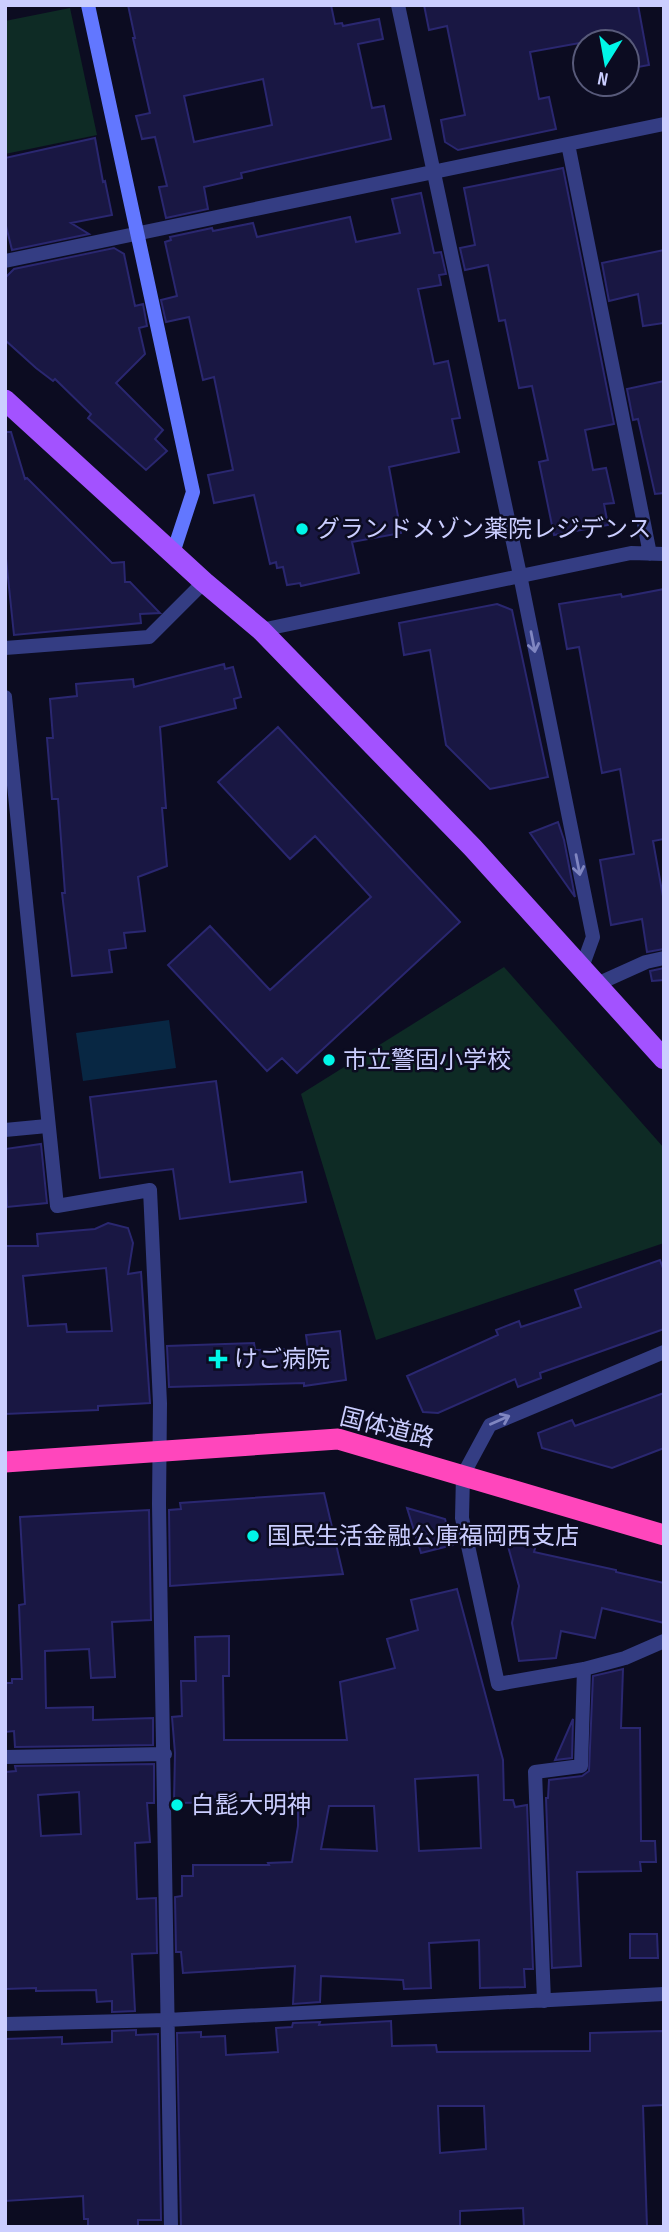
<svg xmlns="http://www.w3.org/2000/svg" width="669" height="2232" viewBox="0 0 669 2232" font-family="'Sofia Sans Condensed','Noto Sans JP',sans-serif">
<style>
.park{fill:#0e2b25}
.water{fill:#082743}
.building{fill:#191743;stroke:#2a2770;stroke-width:2;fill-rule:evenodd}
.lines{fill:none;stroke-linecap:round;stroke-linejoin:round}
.street{stroke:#343d83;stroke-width:14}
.secondary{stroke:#6277ff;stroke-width:14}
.primary{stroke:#a352ff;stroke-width:21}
.highway{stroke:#ff46bc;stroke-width:21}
.oneway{stroke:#8086c1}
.poi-dot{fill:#00f6e8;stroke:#0c0c21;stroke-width:2.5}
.labels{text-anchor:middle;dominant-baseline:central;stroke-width:5;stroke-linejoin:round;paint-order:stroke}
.poi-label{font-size:24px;fill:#cbceff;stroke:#0c0c21;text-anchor:start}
.street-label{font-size:24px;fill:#cbceff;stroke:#0c0c21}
</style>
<rect width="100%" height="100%" fill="#0c0c21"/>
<path class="park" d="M70 8 97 135 5 154V21Z
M504 967 664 1148V1243L376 1340 301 1094Z"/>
<path class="water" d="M169 1020 176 1068 83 1081 76 1033Z"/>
<path class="building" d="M128 5H331L335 24 342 23 343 26 379 19 383 39 358 44 372 108 384 106 391 139 241 173 242 178 204 187 208 209 166 218 159 187 167 186 155 137 142 139 136 116 150 113 133 38H135ZM263 79 272 125 194 142 184 96Z
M424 5H638L649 65 627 69V42H585L530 52 539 99 549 97 556 129 458 150 445 142 441 120 465 115 447 26 429 30Z
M95 138 103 182 105 181 112 215 71 223 89 234 12 250 5 222V158Z
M563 168 614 424 585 430 593 470 606 468 614 503 604 504 608 525 554 535 539 462 548 460 532 386 519 388 505 320 499 321 488 265 465 270 460 248 475 245 464 188Z
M421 193 434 253 441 252 446 274 439 275 441 285 418 289 434 364 448 361 460 418 452 419 459 452 389 467 401 533 352 542 359 573 301 586 300 583 287 585 283 567 277 568 276 562 270 564 254 495 214 503 208 475 233 470 214 377 203 380 189 317 166 322 161 300 177 296 165 242 171 240 170 237 212 228 213 231 253 223 257 237 350 217 356 242 400 233 392 199Z
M114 248 124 254 135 306 143 304 147 326 139 328 145 354 116 383 163 430 155 439 167 451 146 470 88 418 91 414 55 379 53 381 36 368 5 340V278L14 269Z
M664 250V323L643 326 638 294 609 301 602 263Z
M664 381V493L655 494 638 419 633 420 627 389Z
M5 432H11L25 479 27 478 112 563 124 562 125 582H130L160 613 140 614 141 623 14 635 5 549Z
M664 589V839L653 841 664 902V949L647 952 642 919 611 925 600 860 634 854 620 769 602 773 579 647 567 649 559 604 621 594 622 597Z
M497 604 512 610 548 777 490 789 446 745 430 650 404 655 399 623Z
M224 664 225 669 233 667 241 697 234 699 236 708 160 727 166 808H162L167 866 138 877 145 931 124 933 126 948 109 950 112 972 72 976 62 893H65L58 799H52L47 738H53L50 699 77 696 76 684 133 679 134 687Z
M278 727 460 922 297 1073 282 1058 267 1071 168 965 210 926 270 990 371 897 315 836 290 859 218 782Z
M558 822 564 840 575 897 530 833Z
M664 968V980L652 981 650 971Z
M216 1081 230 1182 302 1172 306 1202 180 1219 173 1169 100 1178 90 1097Z
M41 1144 47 1203 7 1207 5 1149Z
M108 1223 128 1228 133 1243 128 1274 141 1272 150 1403 98 1406V1410L5 1414V1246H38L37 1234 95 1229ZM106 1268 112 1331 67 1332 66 1324 28 1326 23 1276Z
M660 1260 664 1271V1329L540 1373 541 1378 518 1387 515 1379 438 1413 423 1412 407 1376 498 1335 496 1330 519 1321 521 1327 581 1307 575 1290Z
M340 1331 346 1380 304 1386V1383L169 1387 167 1346 254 1343 255 1350 308 1349 306 1335Z
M664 1393V1448L612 1468 542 1448 538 1433 572 1420 575 1426Z
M324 1493 343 1574 170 1586 169 1510 181 1509 180 1503Z
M407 1508 445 1519 453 1545 421 1553Z
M149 1510 151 1620 112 1622 115 1677 91 1678 89 1649 45 1651 46 1708 93 1707V1720L153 1718V1745L15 1747 14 1731 5 1732V1683H12V1679H22L19 1605 25 1604 20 1517Z
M506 1539 536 1545 534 1552 616 1570V1572L664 1583V1623L602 1608 595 1638 561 1631 556 1658 519 1661 512 1623 519 1586Z
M457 1589 503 1760 504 1800H513L515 1807 527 1805 533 1969H524L525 1987 480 1988 479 1940 429 1943 431 1988 404 1989 403 1980 321 1976 320 2002 293 2004 295 1966 183 1973 181 1952H176L175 1897 182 1896V1876H193V1865H269L268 1863 292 1862 298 1826V1801L174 1803 175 1753 172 1717 182 1716 181 1681H196L195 1637 229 1636V1676H223L224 1740H347L340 1682 395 1668 387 1639 418 1630 411 1600ZM478 1775 481 1848 419 1851 415 1779ZM329 1806H374L377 1851 321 1849Z
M623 1669 621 1728H640L641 1841H655L656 1862H640L641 1871 577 1872 581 1966 552 1968 546 1798H548L549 1780 582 1776 589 1771 593 1676Z
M573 1719 572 1758 555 1760Z
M154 1764V1803H147L150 1842 135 1843 137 1899 156 1898 157 1953 132 1954 135 2011 112 2012V2001L97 2002 96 1990 36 1991V1988L5 1989V1772L16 1771 15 1766ZM79 1792 81 1834 41 1836 38 1795Z
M630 1934H657L658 1958H630Z
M391 2021 392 2046 436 2045 437 2052 590 2051V2033L664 2031V2105L643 2106 647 2227H524L523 2208 460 2211V2227H181L177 2033 201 2032V2037L225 2036 226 2055 278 2052 276 2028 292 2027 293 2023 320 2022 319 2025ZM438 2106H484L486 2149 440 2153Z
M136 2030V2035L158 2034 161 2220H138V2226L88 2227V2219H84L83 2196 5 2201V2039L62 2037V2044L112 2042V2031Z"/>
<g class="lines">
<path class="street" d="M398 5 520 575 593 937 581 970
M568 144 650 554
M5 261 664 124
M261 630 631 553 664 554
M5 648 149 637 204 582
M5 697 57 1206 150 1190 160 1403 159 1504 171 2227
M595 985 646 962 664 958
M5 1130 47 1126
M664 1352 490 1425 463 1475 462 1518 498 1684 584 1669 625 1658 664 1641
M5 1757 165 1754
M544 2001 535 1772 581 1766 584 1669
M5 2024 167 2020 664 1994"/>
<path class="secondary" d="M88 5 193 492 173 553"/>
<path class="primary" d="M5 400 204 582 261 630 473 848 664 1059"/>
<path class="highway" d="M5 1462 338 1439 664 1535"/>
</g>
<defs><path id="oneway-shaft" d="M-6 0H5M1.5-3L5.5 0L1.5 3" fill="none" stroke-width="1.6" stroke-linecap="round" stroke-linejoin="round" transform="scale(1.75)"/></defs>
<g class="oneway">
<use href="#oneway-shaft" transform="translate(533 642) rotate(79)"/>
<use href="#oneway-shaft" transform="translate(578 865) rotate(79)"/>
<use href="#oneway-shaft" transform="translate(500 1420) rotate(-24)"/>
</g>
<g class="poi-dot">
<circle cx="302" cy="529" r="7"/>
<circle cx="329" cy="1060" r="7"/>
<path d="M214.5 1348.5h7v7h7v7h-7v7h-7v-7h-7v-7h7z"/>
<circle cx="253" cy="1536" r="7"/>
<circle cx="177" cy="1805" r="7"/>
</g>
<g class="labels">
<g class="poi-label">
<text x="316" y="529">グランドメゾン薬院レジデンス</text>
<text x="343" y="1060">市立警固小学校</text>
<text x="234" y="1359">けご病院</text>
<text x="267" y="1536">国民生活金融公庫福岡西支店</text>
<text x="191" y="1805">白髭大明神</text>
</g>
<g class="street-label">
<text transform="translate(387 1428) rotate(14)">国体道路</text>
</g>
</g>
<rect width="669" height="2232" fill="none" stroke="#cbceff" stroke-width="14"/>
<g transform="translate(606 63) rotate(191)"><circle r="33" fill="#0c0c21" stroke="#585a7a" stroke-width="2"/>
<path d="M0-5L12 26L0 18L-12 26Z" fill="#00f6e8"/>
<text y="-10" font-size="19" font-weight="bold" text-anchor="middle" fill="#cbceff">N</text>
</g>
</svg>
